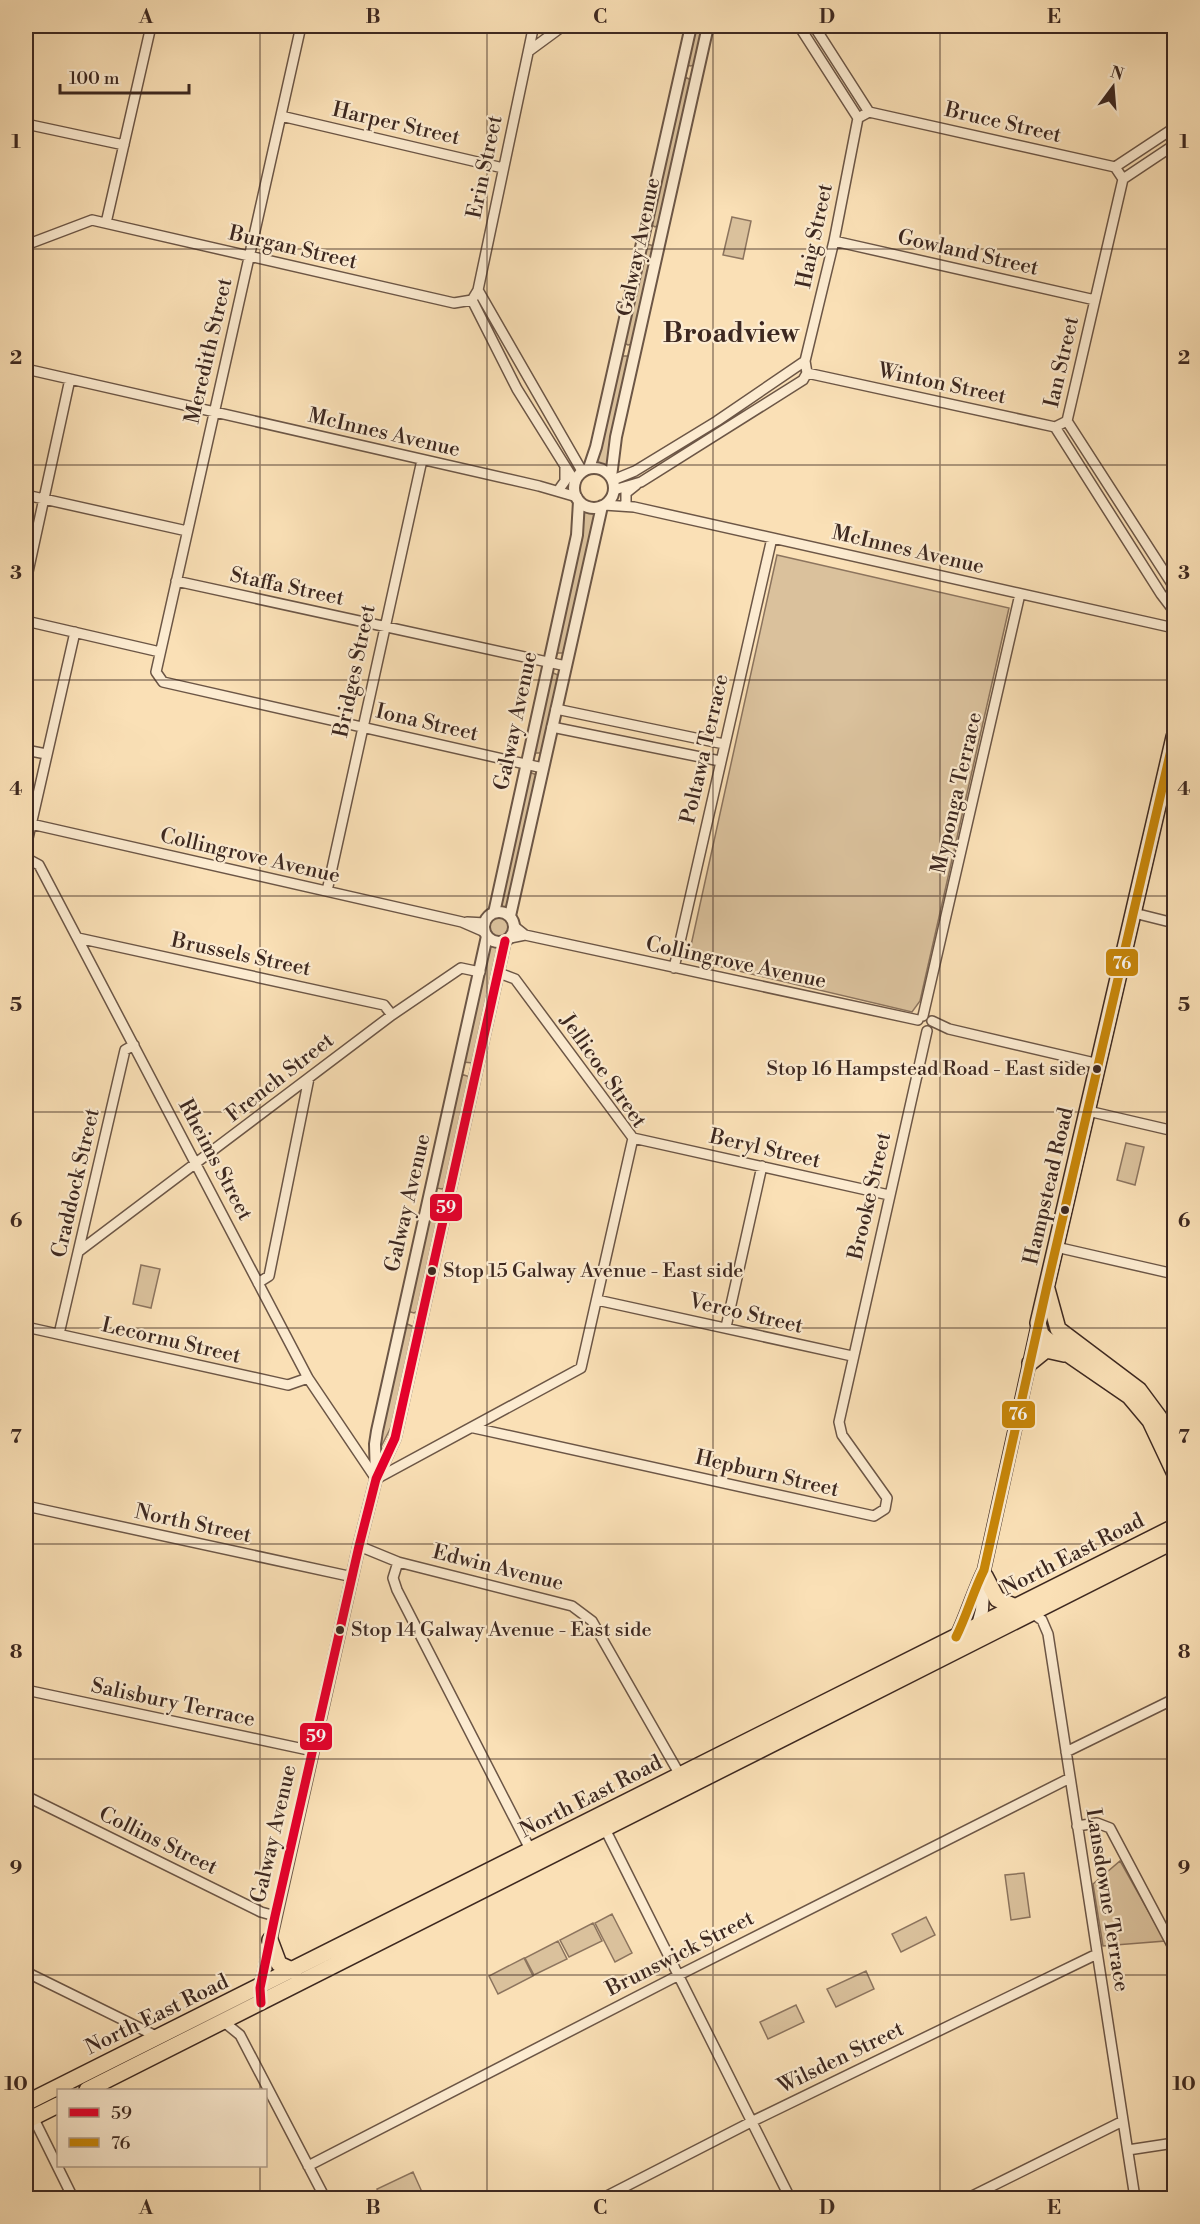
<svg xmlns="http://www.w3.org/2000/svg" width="1200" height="2224" viewBox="0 0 1200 2224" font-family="'Libre Bodoni',serif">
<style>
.green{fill:#dac19c;stroke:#8c745e;stroke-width:1.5}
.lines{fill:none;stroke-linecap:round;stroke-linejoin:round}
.minor-casing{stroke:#6c5646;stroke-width:12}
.tertiary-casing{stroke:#6c5646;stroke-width:14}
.secondary-casing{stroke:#3d2820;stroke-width:15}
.trunk-casing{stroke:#3d2820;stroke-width:18}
.minor{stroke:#fcebd0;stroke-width:9}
.tertiary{stroke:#fcebd0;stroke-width:10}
.secondary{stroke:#fcebd0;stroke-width:12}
.trunk{stroke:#fae0b6;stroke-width:15}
.bus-1-casing{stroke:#fcebd0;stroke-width:14}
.bus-2-casing{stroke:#fcebd0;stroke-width:14}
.bus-1{stroke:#e4002b;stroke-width:9}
.bus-2{stroke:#c88608;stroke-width:9}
.grid{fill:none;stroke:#3d2820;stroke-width:1.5;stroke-opacity:0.55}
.bus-dot{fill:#3d2820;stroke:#fcebd0;stroke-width:2}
.labels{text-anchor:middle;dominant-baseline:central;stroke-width:4.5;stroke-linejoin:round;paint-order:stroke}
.bus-label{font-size:20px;fill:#3d2820;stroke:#fcebd0;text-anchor:start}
.street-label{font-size:21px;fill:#3d2820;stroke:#fcebd0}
.district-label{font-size:27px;font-weight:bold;fill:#3d2820;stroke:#fcebd0}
.line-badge{stroke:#fcebd0;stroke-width:2}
.badge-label{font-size:16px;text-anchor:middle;font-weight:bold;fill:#fff}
.neatline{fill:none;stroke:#3d2820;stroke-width:2}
.grid-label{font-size:20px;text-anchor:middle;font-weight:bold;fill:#3d2820}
</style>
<rect width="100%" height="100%" fill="#fae0b6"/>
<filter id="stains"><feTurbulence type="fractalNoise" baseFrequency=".00333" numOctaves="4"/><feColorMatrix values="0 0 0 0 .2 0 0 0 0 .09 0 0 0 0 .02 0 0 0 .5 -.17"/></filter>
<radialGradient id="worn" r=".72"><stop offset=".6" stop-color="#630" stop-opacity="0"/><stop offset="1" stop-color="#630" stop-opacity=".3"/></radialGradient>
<path class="green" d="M693 26H704L695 65 690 66 686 63Z
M685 77 691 80 659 225 655 227 650 224Z
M732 217 751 221 743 259 723 255Z
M647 244 654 246 633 344 628 345 624 343Z
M622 356H627L629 360 609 468 594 463Z
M582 508 595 513 564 653H556Z
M777 555 1009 608 920 1001 912 1012 688 959Z
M551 672 560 676 542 753H534Z
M529 772 537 775 508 909 497 907Z
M488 927a11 11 0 1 1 22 0a11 11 0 1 1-22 0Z
M488 945 499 948 473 1063 463 1062Z
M461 1074 470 1077 446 1187 442 1189 436 1188Z
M1126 1143 1144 1147 1135 1185 1117 1180Z
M432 1200 442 1203 418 1311 414 1313 407 1311Z
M141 1265 160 1269 151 1308 133 1304Z
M405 1323 414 1327 392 1425 381 1447 383 1423Z
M1120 1861 1165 1941 1103 1946 1093 1884Z
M1024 1873 1030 1917 1011 1920 1005 1875Z
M612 1914 632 1953 615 1962 595 1923Z
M926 1917 935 1935 901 1952 892 1934Z
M593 1923 602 1941 569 1957 560 1940Z
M558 1941 567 1959 534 1975 525 1958Z
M524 1958 533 1976 498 1994 489 1976Z
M866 1971 874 1989 836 2007 827 1989Z
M796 2005 804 2022 768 2039 760 2022Z
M413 2172 422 2192 408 2198H382L377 2189Z"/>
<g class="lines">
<defs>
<path id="minor" d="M301 26 156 672 163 682 543 768
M517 26 533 29
M799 26 858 118
M814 26 869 112
M529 51 563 26
M869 112 1115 167 1123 179
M281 116 503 168
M26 124 124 145
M1174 145 1123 179 1067 421 1174 587
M1115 167 1174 128
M106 223 151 26
M834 241 1095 300
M26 245 92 220 454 303 472 300
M478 290 582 471
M472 300 478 290 533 29 538 26
M472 300 517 389 575 482
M26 369 539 486 577 497
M807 373 1055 427 1067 421
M1055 427 1161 594 1174 611
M613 480 635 471 717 421 805 361
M560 488 565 481V468
M614 490 641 482 803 380 807 373 805 361 834 241 858 118 869 112
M26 495 187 531
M626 502V493L636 485
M604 505 634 507 1174 628
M26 581 70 379
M176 581 566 666
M26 621 160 652
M556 709 724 744
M552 727 720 761
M26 750 46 754
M31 824 462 922 485 932
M26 847 75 632
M26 858 39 865 308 1378 376 1479 581 1368 633 1138 515 979 499 973
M327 891 422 460
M1134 913 1174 923
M467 922 485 923
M515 927 525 935
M78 938 384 1005 392 1015
M510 938 525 935 918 1020
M674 968 772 538
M923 1016 1020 594
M932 1021 949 1029 1099 1064
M1088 1111 1174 1131
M633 1138 889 1195
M1056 1247 1174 1274
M78 1252 392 1015 461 968 480 972
M258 1283 269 1276 309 1078
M597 1300 852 1356
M26 1327 288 1385 308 1378
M726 1327 762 1166
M59 1334 125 1050 134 1045
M474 1428 874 1516 885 1509 887 1498 842 1435 839 1422 927 1031
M26 1506 353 1577
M359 1546 398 1562 572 1606 592 1621 680 1775
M398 1562 393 1578 397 1590 531 1851
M1032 1613 1042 1620 1048 1634 1135 2198
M26 1690 313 1751
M1066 1752 1174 1699
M26 1796 261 1912 275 1916
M1077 1826 1097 1823 1110 1828 1174 1949
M605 1829 790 2198
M26 1972 158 2037
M224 2022 240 2035 325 2198
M33 2117 73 2198
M1128 2150 1174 2143
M308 2166 679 1975 1070 1778
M603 2198 753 2121 1097 1954
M968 2198 1123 2121"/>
<path id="tertiary" d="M589 468 596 447 691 26
M574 488a20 20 0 1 1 40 0a20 20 0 1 1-40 0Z
M611 477 616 437 708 26
M484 927a15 15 0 1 1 30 0a15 15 0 1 1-30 0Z
M494 913 577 535 579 501
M510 916 602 506
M376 1478 375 1444 377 1431 487 936
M260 1988 359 1546 376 1479 395 1438 505 941"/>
<path id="secondary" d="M978 1625 982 1610 984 1573
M956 1637C967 1615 973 1592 984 1570L1038 1324"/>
<path id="trunk" d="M1174 737 1038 1323 1041 1334 1046 1339 1129 1396 1150 1421 1174 1472
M1047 1289 1058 1329 1139 1390 1159 1417 1174 1446
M1030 1363 1046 1350 1064 1354
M985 1576 997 1599 1016 1607
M270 1940 279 1964 294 1971
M87 2090 1174 1541
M26 2103 1174 1527
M26 2121 58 2105"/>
</defs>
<use href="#minor" class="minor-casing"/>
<use href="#tertiary" class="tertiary-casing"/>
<use href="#secondary" class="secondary-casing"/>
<use href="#trunk" class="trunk-casing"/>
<use href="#minor" class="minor"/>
<use href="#tertiary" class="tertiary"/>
<use href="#secondary" class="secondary"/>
<use href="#trunk" class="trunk"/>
<defs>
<path id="bus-1" d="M261 2003 260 1988 275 1916 359 1546 376 1479 395 1438 505 941"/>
<path id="bus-2" d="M956 1637C967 1615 973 1592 984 1570L1047 1286 1174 737"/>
</defs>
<use href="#bus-1" class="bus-1-casing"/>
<use href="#bus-2" class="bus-2-casing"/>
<use href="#bus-1" class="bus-1"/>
<use href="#bus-2" class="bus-2"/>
</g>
<path class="grid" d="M260 26V2090M487 26V2198M713 26V2198M940 26V2198M26 249H1174M26 465H1174M26 680H1174M26 896H1174M26 1112H1174M26 1328H1174M26 1544H1174M26 1759H1174M26 1975H1174M260 2166V2198"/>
<g class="bus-dot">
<circle cx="1097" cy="1069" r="5"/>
<circle cx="1065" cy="1210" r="5"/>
<circle cx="432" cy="1271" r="5"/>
<circle cx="340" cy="1630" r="5"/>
</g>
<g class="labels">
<g class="bus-label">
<text x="1086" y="1069" text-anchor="end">Stop 16 Hampstead Road - East side</text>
<text x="443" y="1271">Stop 15 Galway Avenue - East side</text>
<text x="351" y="1630">Stop 14 Galway Avenue - East side</text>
</g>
<g class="street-label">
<text transform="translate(1003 123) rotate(13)">Bruce Street</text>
<text transform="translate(396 124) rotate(13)">Harper Street</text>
<text transform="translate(485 167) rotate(-78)">Erin Street</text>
<text transform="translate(815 236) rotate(-78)">Haig Street</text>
<text transform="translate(639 247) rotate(-78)">Galway Avenue</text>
<text transform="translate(293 248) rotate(13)">Burgan Street</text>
<text transform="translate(968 253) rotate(13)">Gowland Street</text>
<text transform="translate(209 351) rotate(-77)">Meredith Street</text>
<text transform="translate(1062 362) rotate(-77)">Ian Street</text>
<text transform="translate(942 384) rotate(12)">Winton Street</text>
<text transform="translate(384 433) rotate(13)">McInnes Avenue</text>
<text transform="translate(908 550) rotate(13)">McInnes Avenue</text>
<text transform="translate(287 587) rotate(12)">Staffa Street</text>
<text transform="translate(355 671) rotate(-78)">Bridges Street</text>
<text transform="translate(516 721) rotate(-78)">Galway Avenue</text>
<text transform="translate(427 723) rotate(13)">Iona Street</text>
<text transform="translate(705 749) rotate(-77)">Poltawa Terrace</text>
<text transform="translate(957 793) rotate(-77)">Myponga Terrace</text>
<text transform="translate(250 856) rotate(13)">Collingrove Avenue</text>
<text transform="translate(241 955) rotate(12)">Brussels Street</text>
<text transform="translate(736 963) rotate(12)">Collingrove Avenue</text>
<text transform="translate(603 1071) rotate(55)">Jellicoe Street</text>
<text transform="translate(280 1078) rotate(-38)">French Street</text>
<text transform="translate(765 1149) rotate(13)">Beryl Street</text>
<text transform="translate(215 1160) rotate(62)">Rheims Street</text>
<text transform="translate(76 1183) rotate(-77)">Craddock Street</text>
<text transform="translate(1049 1186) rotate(-77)">Hampstead Road</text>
<text transform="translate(870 1196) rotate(-77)">Brooke Street</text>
<text transform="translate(408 1203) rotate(-77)">Galway Avenue</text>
<text transform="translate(746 1314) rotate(13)">Verco Street</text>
<text transform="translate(171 1341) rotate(13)">Lecornu Street</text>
<text transform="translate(767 1474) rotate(13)">Hepburn Street</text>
<text transform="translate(193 1524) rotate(12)">North Street</text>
<text transform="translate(1073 1555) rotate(-27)">North East Road</text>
<text transform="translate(498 1568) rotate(14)">Edwin Avenue</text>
<text transform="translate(173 1703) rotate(12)">Salisbury Terrace</text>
<text transform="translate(591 1797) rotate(-27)">North East Road</text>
<text transform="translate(274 1834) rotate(-77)">Galway Avenue</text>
<text transform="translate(158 1841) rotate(26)">Collins Street</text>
<text transform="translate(1107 1900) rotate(81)">Lansdowne Terrace</text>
<text transform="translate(680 1954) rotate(-27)">Brunswick Street</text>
<text transform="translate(157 2015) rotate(-26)">North East Road</text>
<text transform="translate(841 2058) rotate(-26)">Wilsden Street</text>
</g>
<g class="district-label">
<text x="731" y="334">Broadview</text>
</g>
</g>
<g class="line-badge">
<rect x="1105" y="948" width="34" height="29" rx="6" fill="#c88608"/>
<rect x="429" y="1193" width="34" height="29" rx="6" fill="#e4002b"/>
<rect x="1001" y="1400" width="35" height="29" rx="6" fill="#c88608"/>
<rect x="299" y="1722" width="34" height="29" rx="6" fill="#e4002b"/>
</g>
<g class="badge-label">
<text x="1122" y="969">76</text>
<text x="446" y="1213">59</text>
<text x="1018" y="1420">76</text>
<text x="316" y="1742">59</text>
</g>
<rect width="1200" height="2224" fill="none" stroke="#fae0b6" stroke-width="66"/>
<rect x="57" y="2089" width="210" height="78" fill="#fcebd0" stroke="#b09d8a" stroke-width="1.5"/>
<rect x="69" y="2108" width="30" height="9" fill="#e4002b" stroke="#b09d8a" stroke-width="1.5"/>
<text x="111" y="2119" font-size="18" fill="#3d2820">59</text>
<rect x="69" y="2138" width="30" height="9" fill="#c88608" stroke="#b09d8a" stroke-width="1.5"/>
<text x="111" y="2149" font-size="18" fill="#3d2820">76</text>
<g transform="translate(1113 87) rotate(16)" stroke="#fcebd0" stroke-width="4.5" paint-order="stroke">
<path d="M0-4.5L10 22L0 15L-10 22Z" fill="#3d2820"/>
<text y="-9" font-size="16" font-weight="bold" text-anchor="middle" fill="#3d2820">N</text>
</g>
<path d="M60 84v9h129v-9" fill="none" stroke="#3d2820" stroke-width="3"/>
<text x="69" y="84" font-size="18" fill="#3d2820" stroke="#fcebd0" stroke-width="4.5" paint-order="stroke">100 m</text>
<rect x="33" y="33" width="1134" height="2158" class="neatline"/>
<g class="grid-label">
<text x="146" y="23">A</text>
<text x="373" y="23">B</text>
<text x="600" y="23">C</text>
<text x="827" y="23">D</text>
<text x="1054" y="23">E</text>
<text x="16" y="148">1</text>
<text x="1184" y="148">1</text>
<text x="16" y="364">2</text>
<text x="1184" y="364">2</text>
<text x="16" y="579">3</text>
<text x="1184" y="579">3</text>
<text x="16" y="795">4</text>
<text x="1184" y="795">4</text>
<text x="16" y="1011">5</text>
<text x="1184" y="1011">5</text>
<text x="16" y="1227">6</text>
<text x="1184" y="1227">6</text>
<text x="16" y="1443">7</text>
<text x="1184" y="1443">7</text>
<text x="16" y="1658">8</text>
<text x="1184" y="1658">8</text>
<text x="16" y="1874">9</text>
<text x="1184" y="1874">9</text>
<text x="16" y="2090">10</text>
<text x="1184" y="2090">10</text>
<text x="146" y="2214">A</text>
<text x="373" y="2214">B</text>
<text x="600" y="2214">C</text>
<text x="827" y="2214">D</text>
<text x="1054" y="2214">E</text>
</g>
<rect width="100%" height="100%" filter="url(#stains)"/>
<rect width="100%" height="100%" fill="url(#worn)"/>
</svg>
